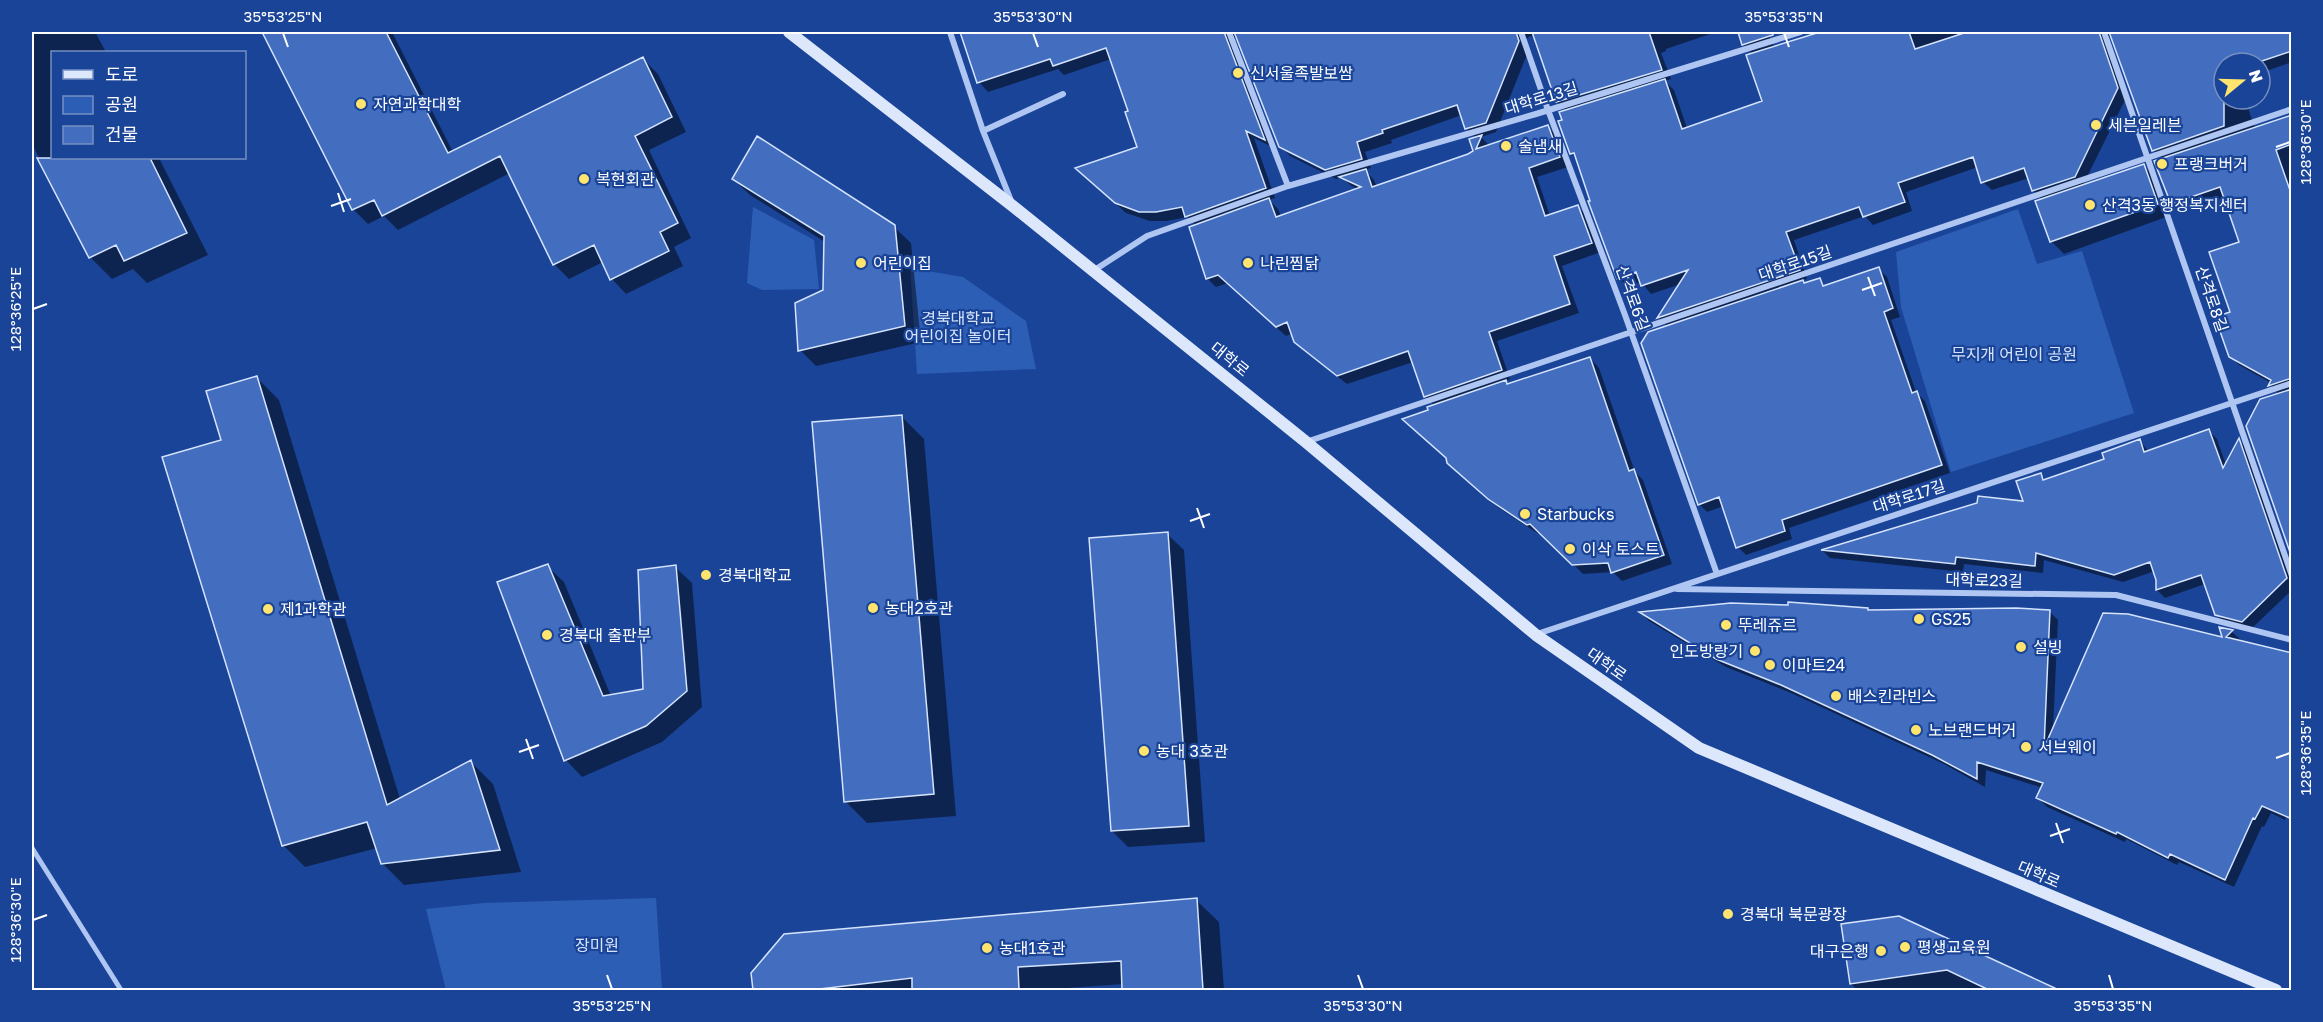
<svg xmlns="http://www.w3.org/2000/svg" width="2323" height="1022" viewBox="0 0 2323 1022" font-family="'Golos Text','Noto Sans KR',sans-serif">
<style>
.green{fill:#2d5eb6}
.shadow{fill:#0007;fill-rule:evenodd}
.building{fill:#436ebf;stroke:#d5e3fc;stroke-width:1.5}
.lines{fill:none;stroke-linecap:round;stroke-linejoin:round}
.pedestrian{stroke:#aec6f1;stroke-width:5}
.minor{stroke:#aec6f1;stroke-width:6}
.secondary{stroke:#dce7fc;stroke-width:12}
.ticks{fill:none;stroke:#fff;stroke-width:2}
.poi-dot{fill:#ffe46e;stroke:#1a4498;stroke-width:2}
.labels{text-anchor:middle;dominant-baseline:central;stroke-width:4.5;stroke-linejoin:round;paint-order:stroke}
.poi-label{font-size:16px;fill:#fff;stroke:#1a4498;text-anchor:start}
.street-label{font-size:16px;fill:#fff;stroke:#1a4498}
.park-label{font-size:16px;fill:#d5e3fc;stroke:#1a4498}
.neatline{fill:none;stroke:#fff;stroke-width:2}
.ticks-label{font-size:15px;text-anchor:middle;fill:#fff}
</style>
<rect width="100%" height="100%" fill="#1a4498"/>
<path class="green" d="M753 207 814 240 819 289 762 290 747 283Z
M2018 209 2037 264 2082 251 2134 413 1951 472 1901 307 1896 252Z
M910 268 963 277 1026 321 1036 369 917 374Z
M656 898 662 990H446L426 909 484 903Z"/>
<path class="shadow" d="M32 32H95L106 52H52V158H159L208 255 147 283 133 269 112 279 90 257 32 144Z
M263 32H392L453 152 643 59 658 74 686 132 649 150 691 238 674 247 683 266 626 294 612 279 603 262 569 279 554 264 510 173 398 230 384 216 368 224 353 209Z
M970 32H1716L1666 49V51L1661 53 1671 79 1665 81 1674 90 1687 128 1763 102 1753 54 1743 44 1739 32H1768L1774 47 1821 32H2292V62L2260 73V63H2224V99H2245L2255 129 2292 116V554L2279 394 2270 385 2271 383 2239 365 2230 356 2232 313 2241 243 2225 197 2181 212 2172 203 2163 160 2153 150 2111 33 2107 43 2126 98 2082 187 2144 166 2156 179 2169 216 2064 254 2052 242 2037 202 2043 200 2033 190 2029 178 1992 190 1983 182 1978 167 1906 192 1912 211 1873 225 1865 216 1794 240 1807 279 1802 280 1806 284 1819 280 1826 287 1878 269 1887 277 1900 317 1891 320 1916 392 1925 401 1950 473 1789 528 1792 539 1746 555 1738 547 1724 506 1707 512 1699 504 1668 327 1659 318 1681 284 1651 294 1641 282 1627 287 1618 278 1578 160 1571 153 1564 121 1567 111 1557 102 1535 37 1530 36 1525 40 1528 52 1496 132 1481 137 1490 146 1547 126 1557 136 1568 167 1537 177 1550 216 1578 207 1587 216 1601 252 1562 266 1579 313 1497 341 1510 379 1505 381 1509 385 1590 358 1599 368 1635 472 1643 480 1672 564 1622 581 1613 572 1583 574 1541 532 1537 533 1499 508 1459 473 1430 411 1435 406 1425 396 1413 362 1347 384 1305 351 1293 333 1286 336 1228 283 1216 287 1207 278 1196 226 1188 217 1167 221H1150L1126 213 1087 177 1139 148 1130 112 1111 59 1064 75 1058 69 988 92 979 82 962 34ZM1238 36 1280 146 1285 151V148L1333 172 1331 174 1286 152 1290 156 1336 179 1342 177 1350 185 1359 190 1281 216 1278 209 1269 200 1275 198 1254 138 1272 147 1234 39ZM1462 115 1466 128 1476 138 1474 151 1468 155 1377 187 1374 180 1365 170 1371 168 1365 152 1392 143 1391 140Z
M733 179 894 227 911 243 921 342 816 366 800 350 824 291 825 242 750 195Z
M257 378 279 400 400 799 471 762 493 784 521 872 404 885 382 863 377 848 305 867 283 845 223 441Z
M901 416 924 439 956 816 867 823 845 801Z
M2209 431 2217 439 2226 465 2239 441 2247 448 2292 578V590L2251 629 2224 622 2216 614 2205 584 2165 598 2157 590 2158 579 2155 571 2123 582 2044 560 2043 573 1964 564 1963 572 1830 558 1823 551 1979 504 2025 503 2040 474 2047 481 2106 460 2140 441 2149 452Z
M1167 534 1184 550 1205 842 1128 847 1112 831Z
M547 566 564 582 611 696 645 690 675 567 692 583 702 707 662 742 582 777 566 760Z
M1868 609 1870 612H2050L2058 620 2053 729 2224 638 2221 629 2232 632 2241 640 2239 642 2292 793 2285 820 2271 813 2264 827 2262 826 2234 887 2179 862 2177 865 2126 839 2125 842 2047 807 2038 798 2043 788 1986 770 1985 787 1942 763 1791 693 1726 667 1649 621 1642 613Z
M1196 900 1219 922 1224 990H1124V984L1039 990H754L752 973Z
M1899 917 2055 990H1858L1851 984Z"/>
<path class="building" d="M262 32H386L448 153 643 57 672 117 635 136 678 223 660 232 669 251 610 280 594 245 553 265 500 156 382 216 374 200 352 210Z
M960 32H1224L1265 140 1246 131 1266 188 1185 217 1182 207 1156 212H1139L1115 203 1075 168 1137 147 1125 112 1128 111 1106 48 1053 66 1050 59 977 83Z
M1234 32H1516L1519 41 1486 123 1465 129 1457 105 1382 130 1383 133 1357 142 1362 159 1325 170 1279 147Z
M1532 32H1649L1662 70 1556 102Z
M1738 32H1773V35L1742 45Z
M1820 32H1909L1915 49 1967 32H2099L2118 88 2075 177 2032 191 2024 168 1981 183 1973 157 1898 183 1905 202 1863 217 1859 207 1786 232 1800 270 1657 318 1688 270 1641 286 1636 272 1617 279 1588 201H1590L1574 153 1570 154 1558 121 1562 120 1559 112 1665 79 1682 129 1762 101 1746 55Z
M2109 32H2292V51L2256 63H2224V126L2152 151Z
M2292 115V144L2276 150 2292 196V378L2268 386 2271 380 2229 357 2215 317 2230 312 2209 252 2239 242 2220 187 2171 204 2154 161Z
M1548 125 1560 157 1529 168 1545 216 1578 205 1592 243 1554 256 1570 304 1489 332 1502 370 1424 397 1408 351 1337 376 1294 342 1287 322 1276 327 1218 275 1206 279 1189 227 1269 198 1276 217 1361 187 1339 177 1366 169 1372 187 1468 154 1473 151 1469 139 1482 135 1476 149Z
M757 136 895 225 905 326 798 351 795 303 823 290 824 236 732 179Z
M37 158H150L187 233 124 261 116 245 89 258Z
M2144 164 2158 204 2050 242 2035 201Z
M1879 267 1893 308 1884 312 1912 393 1917 391 1942 465 1782 520 1785 531 1736 548 1719 497 1698 505 1641 343 1648 332 1803 280 1804 283 1820 278 1823 286Z
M1590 357 1629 471 1634 469 1664 555 1611 573 1608 563 1572 565 1530 524 1527 525 1488 499 1447 463 1446 458 1402 419 1428 410 1427 407 1506 380 1507 384Z
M257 376 387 805 471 760 500 850 381 864 367 822 282 846 162 457 221 440 206 391Z
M2292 389V558L2246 426 2260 399Z
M902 415 934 794 844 802 812 422Z
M2209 429 2223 468 2239 438 2287 578 2242 622 2215 615 2201 575 2156 590V580L2150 562 2114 575 2036 553 2035 566 1956 557 1955 564 1821 550 1977 503 1978 496 2023 501 2016 481 2041 473 2043 480 2104 459 2102 453 2140 439 2144 452Z
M1168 532 1189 826 1111 831 1089 538Z
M548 564 603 696 643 689 638 570 676 565 687 691 646 726 564 761 497 582Z
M1788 602 1868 608V610L2016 608 2050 610 2044 748 2103 613 2128 614 2222 637 2219 627 2233 630 2226 637 2292 653V819L2262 806 2255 819 2253 818 2225 880 2170 854 2168 858 2117 832 2116 834 2036 798 2043 783 1977 762V779L1932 755 1781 685 1716 659 1639 612 1731 603 1788 605Z
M1197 898 1203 990H1122L1121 961 1018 967 1019 990H912V978L811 990H753L751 973 784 934Z
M1899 916 2059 990H1989L1947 970 1850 984 1841 924Z"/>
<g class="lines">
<path class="pedestrian" d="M32 848 121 990"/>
<path class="minor" d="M950 32 983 131 1012 203
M1229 32 1288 186
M1521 32 1548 110 1625 315 1717 574
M2104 32 2292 576
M983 131 1063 94
M1093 271 1147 236 1288 186 1536 114 1801 32
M1306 442 2292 109
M1677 589 2116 595 2292 640
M1537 634 2292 383"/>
<path class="secondary" d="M789 32 1014 207 1306 442 1536 635 1699 748 2276 990"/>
</g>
<path class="ticks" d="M283 33 288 47M1033 33 1038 47M1784 33 1789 47M2276 147 2290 142M338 193 344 212M331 206 351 199M1868 277 1875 296M1862 290 1882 283M33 309 47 304M1197 508 1204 528M1190 521 1210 514M526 739 533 759M519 752 539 745M2276 758 2290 753M2056 823 2063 843M2050 836 2070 829M33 920 47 915M607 975 612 989M1358 975 1363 989M2109 975 2113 989"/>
<g class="poi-dot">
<circle cx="1238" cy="73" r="6"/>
<circle cx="361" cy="104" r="6"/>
<circle cx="2096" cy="125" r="6"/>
<circle cx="1506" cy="146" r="6"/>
<circle cx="2162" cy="164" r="6"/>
<circle cx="584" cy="179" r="6"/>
<circle cx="2090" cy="205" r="6"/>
<circle cx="861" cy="263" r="6"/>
<circle cx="1248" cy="263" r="6"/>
<circle cx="1525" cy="514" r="6"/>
<circle cx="1570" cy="549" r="6"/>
<circle cx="706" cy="575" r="6"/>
<circle cx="873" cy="608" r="6"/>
<circle cx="268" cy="609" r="6"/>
<circle cx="1919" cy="619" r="6"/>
<circle cx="1726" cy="625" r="6"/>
<circle cx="547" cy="635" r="6"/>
<circle cx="2021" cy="647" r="6"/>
<circle cx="1755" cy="651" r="6"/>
<circle cx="1770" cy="665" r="6"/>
<circle cx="1836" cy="696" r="6"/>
<circle cx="1916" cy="730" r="6"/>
<circle cx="2026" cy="747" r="6"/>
<circle cx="1144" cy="751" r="6"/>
<circle cx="1728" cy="914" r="6"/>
<circle cx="1905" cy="947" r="6"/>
<circle cx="987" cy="948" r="6"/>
<circle cx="1881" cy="951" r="6"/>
</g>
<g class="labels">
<g class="poi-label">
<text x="1250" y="73">신서울족발보쌈</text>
<text x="373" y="104">자연과학대학</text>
<text x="2108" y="125">세븐일레븐</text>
<text x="1518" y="146">술냄새</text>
<text x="2174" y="164">프랭크버거</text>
<text x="596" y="179">복현회관</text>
<text x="2102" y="205">산격3동 행정복지센터</text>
<text x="873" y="263">어린이집</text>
<text x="1260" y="263">나린찜닭</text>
<text x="1537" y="514">Starbucks</text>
<text x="1582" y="549">이삭 토스트</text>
<text x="718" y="575">경북대학교</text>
<text x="885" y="608">농대2호관</text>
<text x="280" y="609">제1과학관</text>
<text x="1931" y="619">GS25</text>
<text x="1738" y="625">뚜레쥬르</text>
<text x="559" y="635">경북대 출판부</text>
<text x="2033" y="647">설빙</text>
<text x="1743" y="651" text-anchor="end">인도방랑기</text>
<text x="1782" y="665">이마트24</text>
<text x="1848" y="696">배스킨라빈스</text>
<text x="1928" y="730">노브랜드버거</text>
<text x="2038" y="747">서브웨이</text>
<text x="1156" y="751">농대 3호관</text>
<text x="1740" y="914">경북대 북문광장</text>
<text x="1917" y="947">평생교육원</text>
<text x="999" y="948">농대1호관</text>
<text x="1869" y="951" text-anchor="end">대구은행</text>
</g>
<g class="street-label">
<text transform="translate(1541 98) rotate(-17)">대학로13길</text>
<text transform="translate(1795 263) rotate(-19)">대학로15길</text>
<text transform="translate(1633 298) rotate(70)">산격로6길</text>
<text transform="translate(2212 299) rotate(71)">산격로8길</text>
<text transform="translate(1230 359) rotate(39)">대학로</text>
<text transform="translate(1909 496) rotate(-18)">대학로17길</text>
<text transform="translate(1984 580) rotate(1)">대학로23길</text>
<text transform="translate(1607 664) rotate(35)">대학로</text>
<text transform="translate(2039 874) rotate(23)">대학로</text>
</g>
<g class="park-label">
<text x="958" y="318">경북대학교<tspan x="958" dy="18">어린이집 놀이터</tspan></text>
<text x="2014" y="354">무지개 어린이 공원</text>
<text x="597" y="945">장미원</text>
</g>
</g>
<rect width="2323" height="1022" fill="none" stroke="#1a4498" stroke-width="66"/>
<rect x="51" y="51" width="195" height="108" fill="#1a4498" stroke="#768fc1" stroke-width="1.5"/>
<rect x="63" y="70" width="30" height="9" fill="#dce7fc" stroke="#768fc1" stroke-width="1.5"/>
<text x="105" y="81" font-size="18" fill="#ffffff">도로</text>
<rect x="63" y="96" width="30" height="18" fill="#2d5eb6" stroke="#768fc1" stroke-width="1.5"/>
<text x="105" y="111" font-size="18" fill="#ffffff">공원</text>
<rect x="63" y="126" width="30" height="18" fill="#436ebf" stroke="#768fc1" stroke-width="1.5"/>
<text x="105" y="141" font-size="18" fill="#ffffff">건물</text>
<g transform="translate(2242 81) rotate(71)"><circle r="28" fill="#1a4498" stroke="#768fc1" stroke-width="1.5"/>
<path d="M0-4.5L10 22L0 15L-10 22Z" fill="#ffe46e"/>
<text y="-9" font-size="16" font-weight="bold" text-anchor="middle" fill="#ffffff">N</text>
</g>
<rect x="33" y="33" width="2257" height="956" class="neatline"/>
<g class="ticks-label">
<text x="283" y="22">35°53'25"N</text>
<text x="1033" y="22">35°53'30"N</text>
<text x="1784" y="22">35°53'35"N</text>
<text transform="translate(2306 142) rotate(-90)" y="5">128°36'30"E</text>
<text transform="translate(16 309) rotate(-90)" y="5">128°36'25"E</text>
<text transform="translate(2306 753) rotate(-90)" y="5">128°36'35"E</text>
<text transform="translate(16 920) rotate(-90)" y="5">128°36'30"E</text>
<text x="612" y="1011">35°53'25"N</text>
<text x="1363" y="1011">35°53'30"N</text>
<text x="2113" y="1011">35°53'35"N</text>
</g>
</svg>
